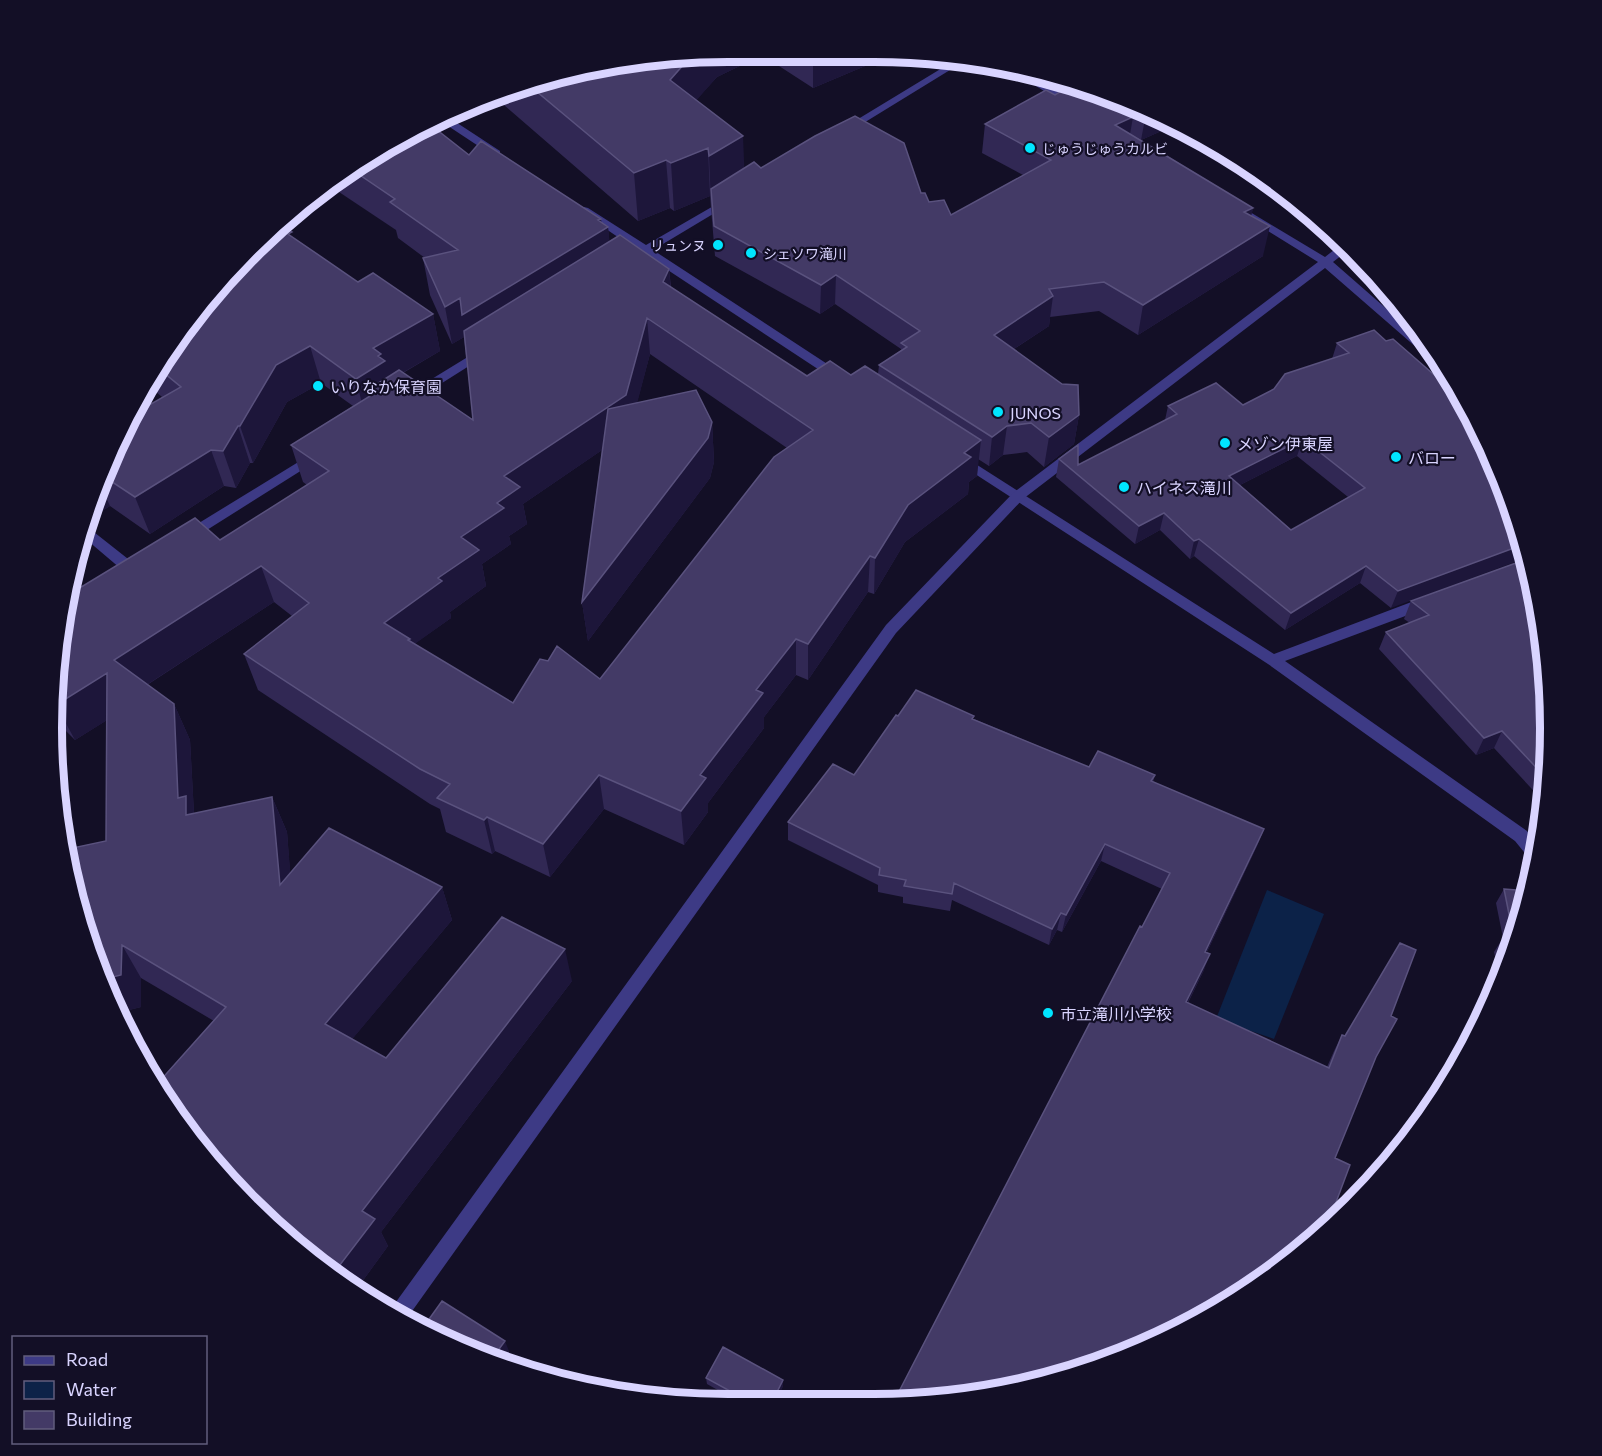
<svg xmlns="http://www.w3.org/2000/svg" width="1602" height="1456" viewBox="0 0 1602 1456" font-family="Commissioner,'Noto Sans JP',sans-serif">
<style>
.water{fill:#0c2248}
.lines{fill:none;stroke-linecap:round;stroke-linejoin:round}
.minor{fill:#3d3a85;fill-rule:evenodd}
.tertiary{fill:#3d3a85;fill-rule:evenodd}
.wall{fill:#312854;fill-rule:evenodd}
.shaded-wall{fill:#1d163a}
.building{fill:#433a66;stroke:#5a527e;stroke-width:1.5;fill-rule:evenodd}
.poi-dot{fill:#00e5ff;stroke:#130f26;stroke-width:2}
.labels{text-anchor:middle;dominant-baseline:central;stroke-width:4.5;stroke-linejoin:round;paint-order:stroke}
.far-poi-label{font-size:14px;fill:#d9d4ff;stroke:#130f26;text-anchor:start}
.poi-label{font-size:16px;fill:#d9d4ff;stroke:#130f26;text-anchor:start}
.rim{fill:none;stroke:#d9d4ff;stroke-width:8}
</style>
<rect width="100%" height="100%" fill="#130f26"/>
<path class="water" d="M1267 890 1324 914 1274 1039 1216 1019Z"/>
<g class="lines">
<path class="minor" d="M952 62H963L849 132 845 133 840 130Z
M445 115 500 151V155H492L436 118Z
M729 197 735 200 733 202 653 250 841 373 843 376 841 379H833L645 255 635 256 633 254 637 250 578 210 584 207 588 208 646 245Z
M484 347 490 351 488 354 412 402H404L402 399 404 396Z
M313 453 320 457 318 460 191 540H181L179 537 181 534Z
M960 454 1274 654 1422 598H1432L1434 602 1432 606 1285 661 1527 831 1539 847 1537 863 1532 862 1515 841 1268 664 955 461 953 458Z
M85 525 137 566 139 570 137 574H127L81 535Z"/>
<path class="tertiary" d="M1007 64 1023 69 1077 104 1068 106 1007 68Z
M1235 203 1325 257 1344 242 1351 248 1333 262 1437 353 1446 368H1440L1325 268 1023 499 896 633 405 1321 388 1313 886 625 1013 493 1318 262 1231 208V204Z"/>
</g>
<path class="wall" d="M728 51 877 58V61L813 88 779 66 748 62 717 77 696 100 744 168H761L921 193 929 202 951 215 1023 175 982 153 985 124 1055 95 1086 88 1133 103 1175 125 1141 140 1130 133 1253 208 1251 216 1263 256 1138 335 1099 311 1050 317 1049 326 1014 349 1079 415 1074 444 1044 467 1027 452 1003 455 989 466 978 459 977 476 969 482 968 494 905 542 874 594 868 592 808 680 796 675 764 717V728L708 803V812L684 845 604 809 550 877 495 851 492 854 446 832 440 809 430 804 258 690 244 654 292 616 274 602 147 685 174 704 190 740 194 814 272 797 287 832 290 873 442 887 452 920 352 1039 386 1058 572 981 381 1232 388 1246 356 1290 282 1237 214 1021 141 978V1007L117 1013 106 841 107 720 75 740 63 728 52 736 51 728 68 595 220 540 307 485 303 482 291 445 353 406 321 383 287 402 253 463H250L236 488 224 486 150 534 110 506 86 521 121 428 162 397 148 385 191 316 294 238 358 282 433 314 440 351 403 373 473 420 464 337 452 344 430 295 423 258H425L398 238 396 230 327 184 427 122 469 155 602 223 608 227 609 241 669 269 671 287 807 376 878 374 879 365 901 350V349L835 304 820 314 715 256 710 196 674 211 670 208 638 221 497 99 496 98 596 64ZM650 354 787 448 600 679 513 703 414 644 451 618 450 612 486 586 482 564 511 544 509 536 527 524 523 504 602 450 582 602 588 641 710 478 714 462 712 422 637 402Z
M1238 159 1250 165 1262 175 1239 160Z
M1337 343 1499 469 1391 608 1360 583 1285 630 1194 556 1190 559 1160 530 1135 544 1056 477 1059 459 1078 465 1165 420 1168 406 1243 405 1332 359ZM1297 456 1348 497 1291 530 1240 485Z
M1527 559 1551 728 1544 802 1494 748 1476 755 1379 649 1386 632 1410 623 1404 619 1411 601Z
M898 716 974 719 1089 767 1155 775 1153 782 1264 829 1257 846 1207 952 1204 970 1188 1003 1327 1067 1334 1051 1342 1035 1376 1057 1250 1291 1133 1353 1142 927 1162 889 1101 861 1062 932 1057 930 1049 945 952 900 950 911 903 903V897L878 892V885L788 840V822L854 775Z
M1504 889 1529 891 1501 984 1494 952 1503 938 1496 903Z
M706 1378 783 1380V1386L775 1403 739 1402 707 1384Z"/>
<path class="shaded-wall" d="M728 51 748 52V62L717 77 673 127 670 80 693 54Z
M813 55 877 58V61L813 88Z
M1150 112 1175 125 1141 140 1146 114Z
M1133 117 1128 146 1115 125Z
M743 136 745 184 711 189V204L709 156Z
M708 148 710 196 674 211 671 163Z
M666 160 670 208 638 221 634 173Z
M1253 208 1246 237 1244 212Z
M601 219 603 231 608 227 612 264 466 336 452 344 445 307Z
M1270 226 1263 256 1138 335 1143 305Z
M669 269 672 305 663 282Z
M836 275 835 304 820 314 821 285Z
M1053 296 1049 326 991 364 994 335Z
M433 314 440 351 390 380 375 393 369 389 374 410 365 416 356 379 373 348Z
M647 318 650 354 630 431 523 504 527 524 509 536 511 544 482 564 486 586 450 612 451 618 412 646 384 623 438 578 461 537 504 476Z
M310 346 321 383 287 402 253 463 240 426 276 365Z
M1079 415 1074 444 1044 467 1049 437Z
M712 422 714 462 710 478 588 641 582 602Z
M238 426 250 463 236 488 223 451Z
M1007 426 1003 455 989 466 992 437Z
M1303 439 1297 456 1224 493 1229 476Z
M981 440 977 476 969 482 968 494 905 542 874 594 875 558 908 505 964 453Z
M211 450 224 486 150 534 135 497Z
M100 484 110 506 86 521Z
M1164 513 1160 530 1135 544 1139 526Z
M1199 539 1194 556 1190 559 1194 541Z
M1522 545 1526 558 1391 608 1398 591Z
M870 556 868 592 808 680V644Z
M261 566 274 602 131 695 114 660Z
M1366 566 1360 583 1285 630 1291 613Z
M796 639V675L764 717V728L708 803V812L684 845 681 811 700 775 756 690Z
M107 673 125 709 75 740 56 705Z
M174 704 190 740 194 813 202 830 186 815 178 798Z
M53 710 63 728 52 736 51 728Z
M1502 731 1494 748 1476 755 1484 738Z
M599 775 604 809 550 877 543 844Z
M272 797 287 832 294 918 280 885Z
M487 817 495 851 492 854 484 820Z
M1264 829 1257 846 1199 968 1205 952Z
M1105 844 1101 861 1062 932 1066 915Z
M442 887 452 920 339 1055 325 1024Z
M1061 913 1057 930 1049 945 1052 929Z
M122 945 141 978V1007L117 1013 103 987 100 980Z
M565 949 572 981 381 1232 388 1246 356 1290 333 1274 362 1211Z
M1210 954 1204 970 1180 1018 1186 1002Z
M505 1341 512 1359 506 1367 491 1360Z
M783 1380V1386L775 1403 772 1402Z"/>
<path class="building" d="M693 54 670 80 743 136 709 156 708 148 671 163 666 160 634 173 530 86 596 64Z
M1073 84 1084 88 1133 117 1115 125 1253 208 1244 212 1270 226 1143 305 1104 282 1049 289 1053 296 994 335 1062 384 1078 385 1079 415 1049 437 1031 423 1007 426 992 437 879 365 907 347 901 343 920 331 836 275 821 285 714 226 711 189 754 162 761 168 815 136 855 116 904 143 921 193H925L929 202 944 200 951 215 1051 160 985 124 1046 90 1055 95Z
M1122 99 1133 103 1150 112 1146 114Z
M427 122 469 155 481 141 601 219 598 220 608 227 462 315 460 298 445 307 423 258 458 250 390 202 395 199 351 169Z
M282 225 292 232 288 234 358 282 373 273 433 314 373 348 381 354 378 356 385 361 356 379 310 346 276 365 240 426H238L223 451 211 450 135 497 103 476 121 428 128 417 181 387 158 368 191 316Z
M620 235 669 269 663 282 807 376 830 361 851 375 865 366 981 440 964 453 971 457 908 505 875 558 870 556 808 644 796 639 756 690 763 693 700 775 706 778 681 811 599 775 543 844 487 817 484 820 437 798 450 784 420 769 244 654 309 603 261 566 114 660 174 704 178 798 186 796V815L272 797 280 885 329 828 442 887 325 1024 386 1058 502 917 565 949 362 1211 375 1219 333 1274 282 1237 191 1140 158 1083 226 1007 122 945 121 975 100 980 64 860 63 850 106 841 107 673 56 705 54 703 68 595 195 518 220 540 329 471 291 445 375 393 369 389 399 370 473 420 464 331ZM647 318 813 430 774 457 600 679 557 646 548 661 540 659 513 703 408 640 410 639 384 623 442 581 438 578 479 550 461 537 504 508 497 503 520 487 504 476 626 395Z
M1374 330 1386 341 1393 339 1463 400 1499 469 1522 545 1398 591 1366 566 1291 613 1199 539 1194 541 1164 513 1139 526 1059 459 1078 445V465L1177 414 1168 406 1216 383 1243 405 1274 389 1285 374 1349 353 1337 343ZM1303 439 1365 488 1291 530 1229 476Z
M696 390 712 422 708 438 582 602 608 409Z
M1527 559 1538 596 1551 728 1546 778 1502 731 1484 738 1386 632 1429 615 1411 601Z
M916 690 974 716 972 719 1089 767 1098 751 1155 775 1151 781 1264 829 1205 952 1210 954 1186 1002 1329 1068 1342 1035 1345 1036 1400 943 1416 950 1391 1016 1397 1019 1376 1057 1335 1158 1350 1165 1326 1229 1250 1291 1169 1335 1160 1330 1155 1342 1133 1353 1006 1392 893 1403 1140 926 1142 927 1170 873 1105 844 1066 915 1061 913 1052 929 954 883 952 894 904 886 906 880 879 875 880 868 788 822 833 764 854 775 896 715 898 716Z
M1504 889 1529 891 1507 961 1503 938 1514 939Z
M442 1301 505 1341 491 1360 422 1329Z
M723 1347 783 1380 772 1402H750L706 1378Z"/>
<g class="poi-dot">
<circle cx="1030" cy="148" r="6"/>
<circle cx="718" cy="245" r="6"/>
<circle cx="751" cy="253" r="6"/>
<circle cx="318" cy="386" r="6"/>
<circle cx="998" cy="412" r="6"/>
<circle cx="1225" cy="443" r="6"/>
<circle cx="1396" cy="457" r="6"/>
<circle cx="1124" cy="487" r="6"/>
<circle cx="1048" cy="1013" r="6"/>
</g>
<g class="labels">
<g class="far-poi-label">
<text x="1042" y="148">じゅうじゅうカルビ</text>
<text x="706" y="245" text-anchor="end">リュンヌ</text>
<text x="763" y="253">シェソワ滝川</text>
</g>
<g class="poi-label">
<text x="330" y="386">いりなか保育園</text>
<text x="1010" y="412">JUNOS</text>
<text x="1237" y="443">メゾン伊東屋</text>
<text x="1408" y="457">バロー</text>
<text x="1136" y="487">ハイネス滝川</text>
<text x="1060" y="1013">市立滝川小学校</text>
</g>
</g>
<path d="M0 0H1602V1456H0ZM728 62H874A666 666 0 0 1 1540 728V728A666 666 0 0 1 874 1394H728A666 666 0 0 1 62 728V728A666 666 0 0 1 728 62Z" fill="#130f26" fill-rule="evenodd"/>
<path class="rim" d="M728 62H874A666 666 0 0 1 1540 728V728A666 666 0 0 1 874 1394H728A666 666 0 0 1 62 728V728A666 666 0 0 1 728 62Z"/>
<rect x="12" y="1336" width="195" height="108" fill="#130f26" stroke="#625e7d" stroke-width="1.5"/>
<rect x="24" y="1356" width="30" height="9" fill="#3d3a85" stroke="#625e7d" stroke-width="1.5"/>
<text x="66" y="1366" font-size="18" fill="#d9d4ff">Road</text>
<rect x="24" y="1381" width="30" height="18" fill="#0c2248" stroke="#625e7d" stroke-width="1.5"/>
<text x="66" y="1396" font-size="18" fill="#d9d4ff">Water</text>
<rect x="24" y="1411" width="30" height="18" fill="#433a66" stroke="#625e7d" stroke-width="1.5"/>
<text x="66" y="1426" font-size="18" fill="#d9d4ff">Building</text>
</svg>
